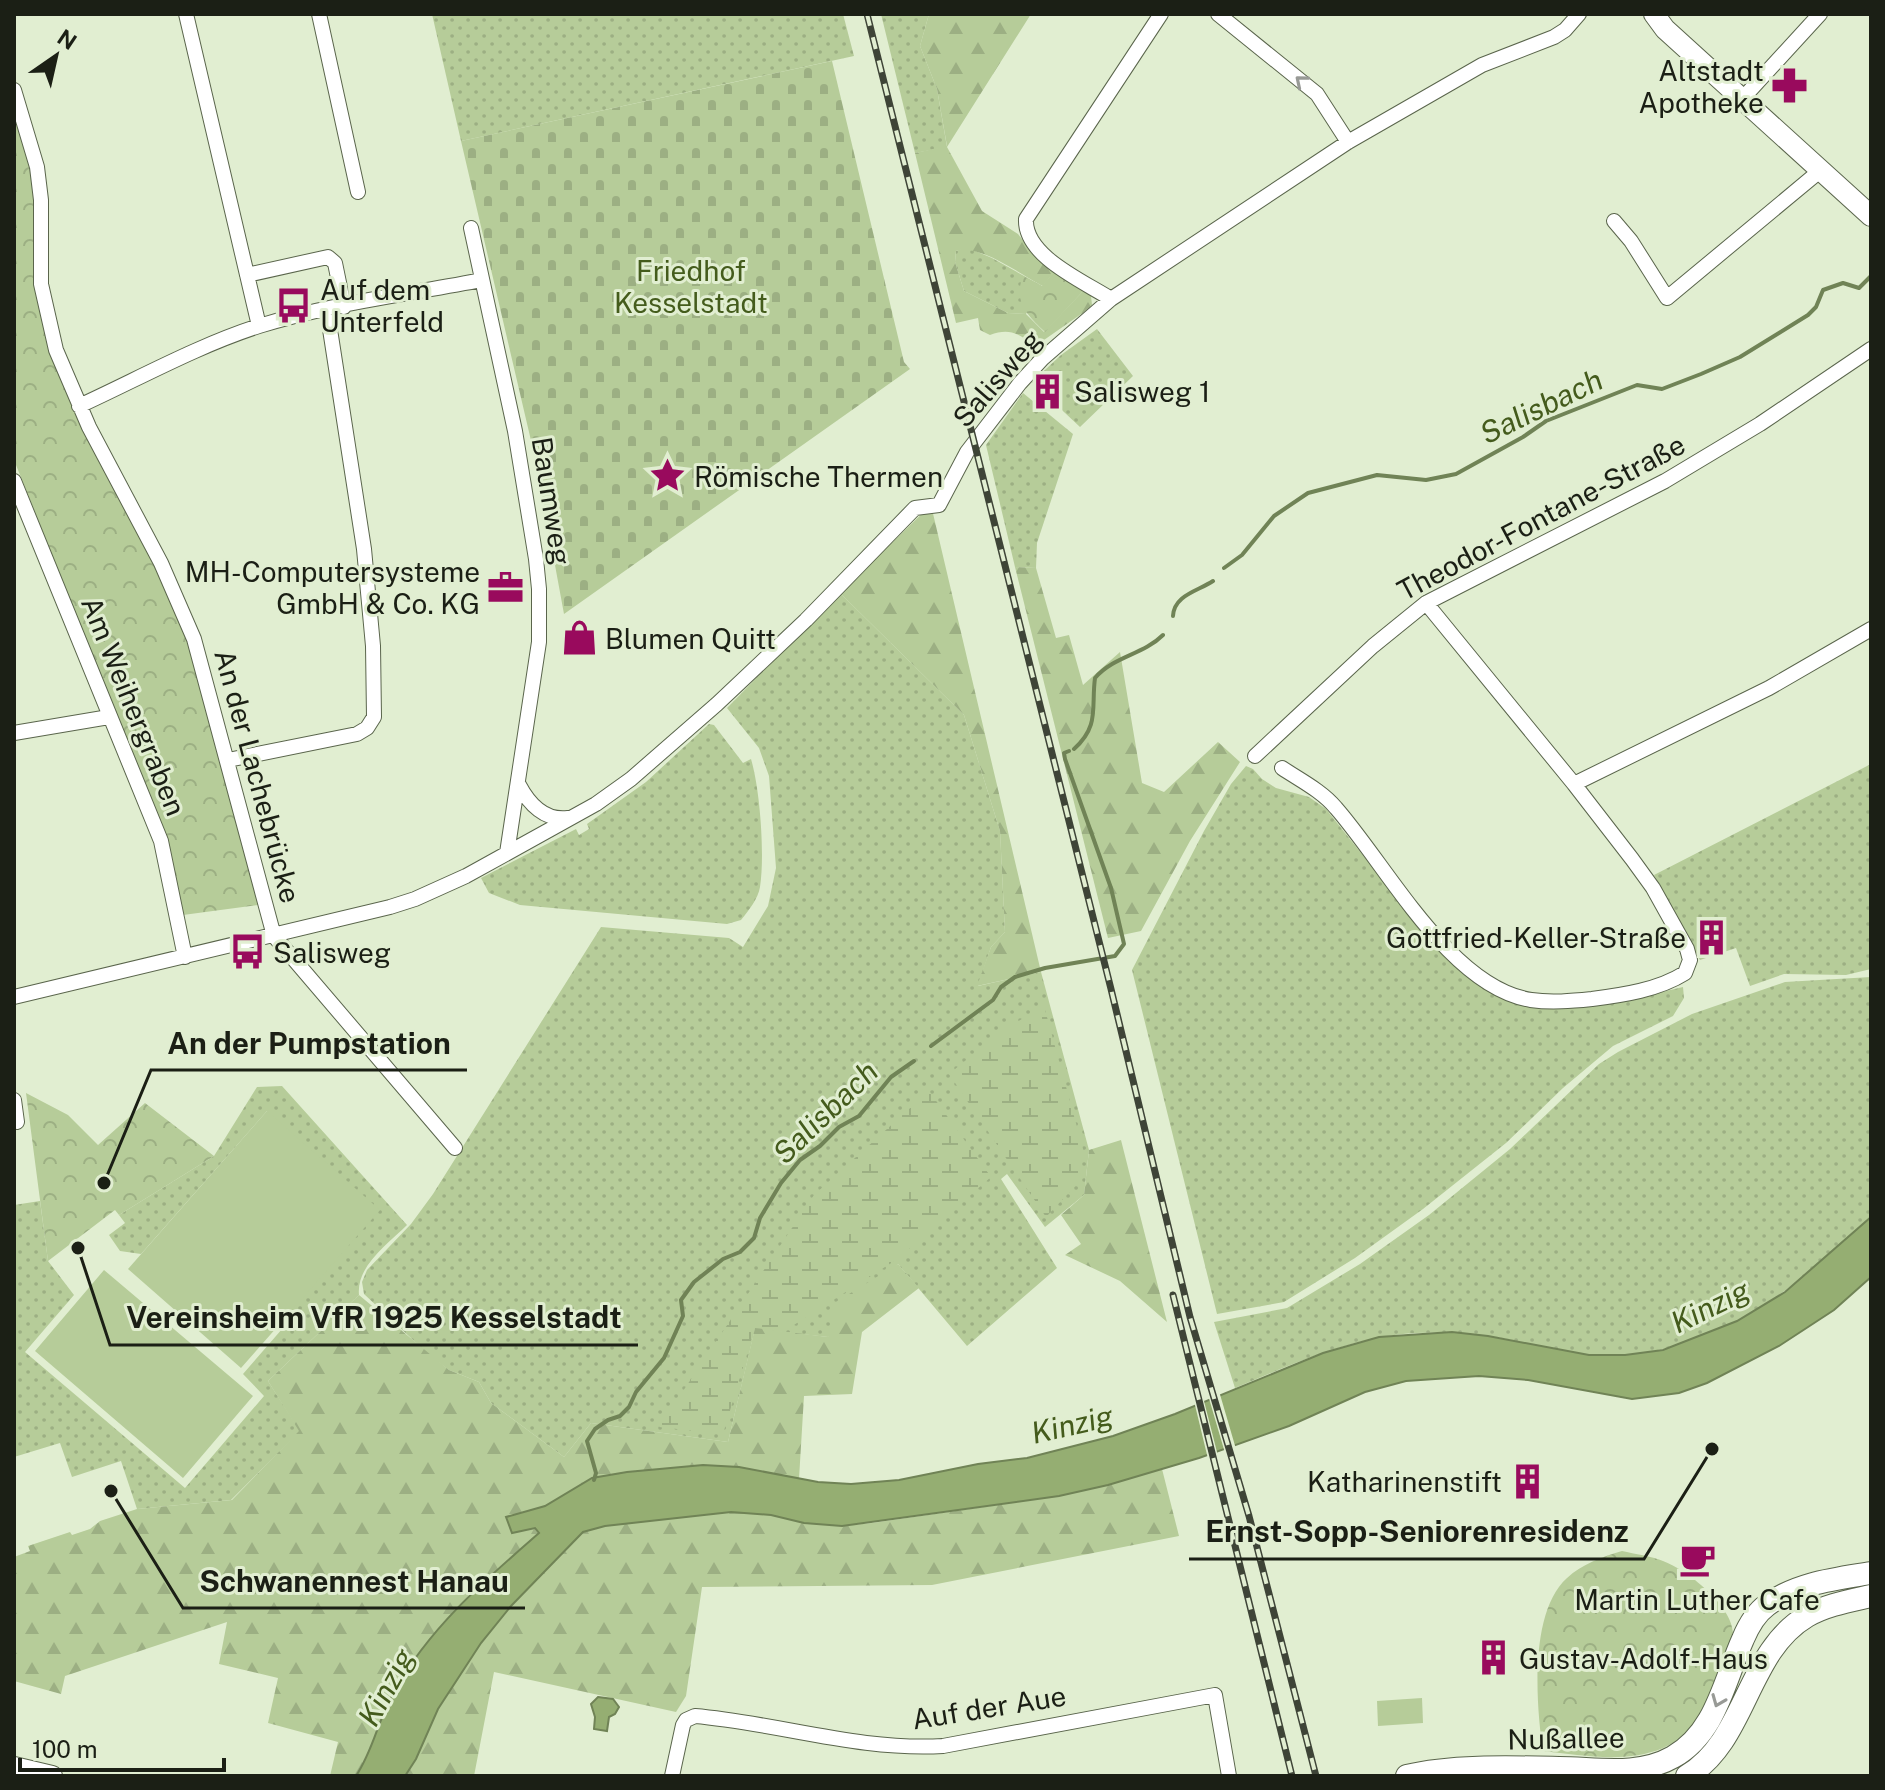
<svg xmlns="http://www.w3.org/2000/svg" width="1885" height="1790" viewBox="0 0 1885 1790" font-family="'Public Sans',sans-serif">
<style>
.grass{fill:url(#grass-dots)}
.forest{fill:url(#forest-firs)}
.wetland{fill:url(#wetland-marsh)}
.cemetery{fill:url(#cemetery-stones)}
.park{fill:url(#park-crowns)}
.pitch{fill:#b6cc99}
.water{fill:#95ae72;stroke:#708356;stroke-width:2}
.pier{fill:#e1eed1}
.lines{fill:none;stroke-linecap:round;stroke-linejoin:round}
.stream{stroke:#708356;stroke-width:4}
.street-casing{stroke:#5a654c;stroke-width:16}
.secondary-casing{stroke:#5a654c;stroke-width:22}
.primary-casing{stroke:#5a654c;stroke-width:24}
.street{stroke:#fff;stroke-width:14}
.secondary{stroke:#fff;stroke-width:20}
.primary{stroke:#fff;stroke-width:22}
.rail-casing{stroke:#3e4437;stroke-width:7}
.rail{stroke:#e1eed1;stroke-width:4;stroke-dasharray:12;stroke-linecap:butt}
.oneway{stroke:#989a96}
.labels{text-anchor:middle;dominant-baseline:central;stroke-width:6;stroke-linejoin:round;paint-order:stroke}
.poi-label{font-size:28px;fill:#1b1f15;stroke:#e1eed1;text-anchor:start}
.park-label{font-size:28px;fill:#445c1c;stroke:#e1eed1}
.street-label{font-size:28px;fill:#1b1f15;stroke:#e1eed1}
.water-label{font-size:30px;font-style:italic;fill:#445b1c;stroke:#e1eed1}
.leader{fill:none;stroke:#1b1f15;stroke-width:3}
.callout-dot{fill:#1b1f15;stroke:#e1eed1;stroke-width:3}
.callout-label{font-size:30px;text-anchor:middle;font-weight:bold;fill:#1b1f15;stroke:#e1eed1;stroke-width:6;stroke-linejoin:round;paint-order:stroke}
</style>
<defs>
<pattern id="grass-dots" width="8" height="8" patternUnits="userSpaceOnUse" patternTransform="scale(2)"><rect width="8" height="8" fill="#b6cc99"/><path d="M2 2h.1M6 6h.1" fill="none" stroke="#9caf83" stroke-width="1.8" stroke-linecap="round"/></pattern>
<pattern id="forest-firs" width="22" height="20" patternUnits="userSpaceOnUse" patternTransform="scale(2)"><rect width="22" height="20" fill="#b6cc99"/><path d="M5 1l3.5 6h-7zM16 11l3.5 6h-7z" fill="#9caf83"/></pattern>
<pattern id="wetland-marsh" width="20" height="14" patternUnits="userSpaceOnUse" patternTransform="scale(2)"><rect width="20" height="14" fill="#b6cc99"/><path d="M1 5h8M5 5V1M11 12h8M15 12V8" fill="none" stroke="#9caf83"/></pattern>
<pattern id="cemetery-stones" width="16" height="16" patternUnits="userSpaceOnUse" patternTransform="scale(2)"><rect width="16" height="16" fill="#b6cc99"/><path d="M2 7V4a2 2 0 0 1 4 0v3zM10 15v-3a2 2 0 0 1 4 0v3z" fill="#9caf83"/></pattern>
<pattern id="park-crowns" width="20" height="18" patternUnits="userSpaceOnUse" patternTransform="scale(2)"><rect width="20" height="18" fill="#b6cc99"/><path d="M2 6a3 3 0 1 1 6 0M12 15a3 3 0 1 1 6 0" fill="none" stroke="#9caf83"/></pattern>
</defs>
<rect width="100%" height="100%" fill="#e1eed1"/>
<path class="grass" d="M432 14H843L854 56 461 141Z
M881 14H929L920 46 937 89 947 147 915 153Z
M966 247 992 258 1042 286 1026 314 1008 313 964 291 955 262 956 251Z
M1097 329 1133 376 1080 427 1032 382 1061 355Z
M1023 393 1073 434 1037 543 1036 568 1015 567 986 445Z
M840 593 964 715 1000 831 1005 932 991 947 978 986 1041 972 1089 1150 1084 1195 1045 1227 1007 1174 1001 1179 1057 1268 967 1346 898 1264 828 1337 755 1329 728 1442 591 1423 564 1457 491 1403 479 1382 449 1370 429 1355 364 1294 362 1282 367 1270 411 1224 433 1194 601 927 729 938 743 947 768 906 776 868 769 776 759 748 727 708Z
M709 724 714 725 743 763 751 759C760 789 765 855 760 887 758 899 749 910 741 920L727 924 520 905 489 893 481 878 576 829 579 835 589 829 587 824 646 782Z
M1871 764V969L1846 975 1784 974 1750 986 1736 948 1700 960 1654 875Z
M1246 766 1253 769 1262 779 1276 788 1309 797 1326 809 1439 951 1464 975 1493 993 1628 1000 1683 987 1684 998 1673 1016 1613 1046 1563 1088 1506 1143 1423 1209 1355 1258 1284 1302 1217 1314 1132 970 1204 831 1231 784Z
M1871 977V1216C1797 1291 1700 1363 1590 1355 1555 1352 1522 1340 1488 1336 1464 1332 1439 1332 1415 1333 1351 1337 1293 1364 1235 1388L1214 1322 1287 1308 1360 1264 1429 1215 1510 1149 1599 1064 1618 1052 1692 1014 1785 982Z
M282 1086 407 1225C388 1244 356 1266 359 1295L268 1381 300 1431 231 1500 137 1509 121 1461 72 1477 60 1443 14 1457V1205L40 1201 48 1261 74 1295 25 1352 185 1488 264 1396 243 1374 289 1321 285 1317 267 1111 141 1254 120 1251 109 1235 125 1223 119 1215 214 1156 257 1087Z"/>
<path class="forest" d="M929 14H1031L947 147 982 211 1018 234 1028 247 1057 268 1043 286C1021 275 979 243 956 251L955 262 964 291 1008 313 1026 314 1044 332 1086 288 1091 296 1092 305 1084 312 1034 347C1020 333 1009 328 990 335L980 330 978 318 956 323 915 153 947 146 937 89 920 46Z
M931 505 1041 972 977 986 991 947 1005 932 1000 831 964 715 840 593Z
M1015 567 1036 568 1056 638 1069 635 1083 685 1120 652 1142 783 1164 792 1218 742 1240 762 1190 841 1141 931 1108 938Z
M1121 1140 1167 1322 1120 1281 1065 1255 1081 1244 1061 1215 1084 1195 1089 1150Z
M898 1264 919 1288 862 1332 852 1394 804 1396 799 1479 739 1467 703 1465 592 1478 545 1506 507 1517 536 1528 539 1533 469 1595 448 1621 382 1716 376 1740 356 1776H330L338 1742 268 1723 278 1678 219 1664 227 1622 65 1676 61 1694 14 1681V1557L30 1551 28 1546 70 1532 72 1535 90 1529 100 1521 137 1509 232 1500 299 1431 268 1381 359 1295 449 1370 479 1382 491 1403 564 1457 591 1423 728 1442 755 1328 828 1337 836 1302Z
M1162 1469 1179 1536 932 1585 702 1587 686 1696 676 1712 494 1672 474 1776H405L416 1759 438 1709 481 1643 511 1606 583 1532 605 1526 731 1512 771 1515 804 1523 842 1526 872 1523 1059 1496 1108 1485Z"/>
<path class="wetland" d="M1044 1006 1083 1149 1077 1184 1046 1217 949 1074 1003 1030Z
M929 1091 991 1177 896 1260 786 1330 755 1327 723 1434 659 1427 814 1195Z"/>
<path class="cemetery" d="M832 61 904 362 910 369 564 614 536 462 461 141Z"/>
<path class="park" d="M14 114 32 174 36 215 34 263 44 324 149 549 192 649 258 905 183 915 166 839 14 460Z
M1057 268 1086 288 1045 332C1027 315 1013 301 1023 276L1042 286Z
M26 1093 68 1115 98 1145 145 1103 214 1156 119 1215 115 1210 48 1261Z
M1622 1551C1635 1554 1651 1556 1663 1561 1687 1570 1732 1605 1733 1633 1733 1645 1719 1671 1714 1684 1704 1711 1691 1736 1663 1748 1625 1764 1582 1755 1543 1751 1536 1705 1529 1612 1567 1578 1582 1564 1602 1557 1622 1551Z"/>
<path class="pitch" d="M267 1111 380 1210 241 1368 128 1269Z
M104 1270 253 1396 183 1478 35 1351Z
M1422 1698 1423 1723 1378 1726 1377 1701Z"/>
<path class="water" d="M1871 1217V1277L1834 1310 1779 1346 1707 1383 1679 1393 1632 1399 1528 1380 1479 1376 1406 1381 1365 1392 1289 1426 1199 1458 1108 1485 1059 1496 842 1526 804 1523 771 1515 731 1512 605 1526 583 1532 511 1606 481 1643 438 1709 416 1759 405 1776H356C374 1749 378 1719 394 1692 428 1629 485 1580 539 1533L535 1528 512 1533 506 1517 545 1506 592 1478 627 1472 703 1465 739 1467 818 1482 851 1484 899 1480 978 1464 1027 1458 1113 1436 1175 1414 1323 1353 1379 1337 1452 1332 1488 1336 1589 1355H1625L1663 1350 1737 1321 1785 1292Z
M598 1697 613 1699 619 1707 615 1714 609 1717 607 1731 594 1729 595 1717 591 1704Z"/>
<path class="pier" d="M1219 1391 1236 1449 1225 1453 1208 1395Z
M1203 1397 1218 1456 1208 1459 1194 1401Z"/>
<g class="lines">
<path class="stream" d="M1224 568 1242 555 1274 516 1308 493 1377 475 1426 480 1456 474 1523 437 1546 421 1637 385 1662 389 1701 374 1740 357 1808 315 1816 307 1823 290 1843 283 1859 288 1871 276
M1173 616C1174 595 1198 591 1213 581
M1074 749C1100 726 1091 707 1095 678 1114 656 1143 655 1163 635
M931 1046 993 1000 1001 987 1015 977 1045 968 1115 956 1124 944 1111 888 1065 759 1064 753 1069 751
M594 1480 596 1473 587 1441 595 1429 608 1420 620 1416 629 1407 636 1392 664 1358 683 1316 681 1300 694 1282 723 1259 740 1252 754 1238 760 1218 781 1183 800 1160 820 1146 839 1127 859 1116 891 1077 914 1061"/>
<defs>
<path id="street" d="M186 14 259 326
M319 14 358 192
M1218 14 1317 94 1348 142
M14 90 37 167 41 200V284L56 350 89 427 161 563 194 639 274 936 455 1148
M1743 98 1820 14
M1614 221 1631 241 1667 298 1821 170
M471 228 515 431 536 559 539 589V642L507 853
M247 275 328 257 335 263 344 307
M1111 299C1083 281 1024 256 1026 219L1161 14
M79 406C138 379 197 346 259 326 329 304 409 294 482 280
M14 481 161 841 185 957
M14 733 109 717
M1255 756 1373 646 1426 603 1665 481 1760 424 1871 349
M228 760 357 734 367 728 374 717 373 646 364 549 327 310
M1282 768C1300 780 1322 791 1336 808 1387 866 1450 987 1531 1000 1551 1003 1572 1001 1592 999 1623 995 1658 990 1685 973L1690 960 1687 949 1653 888 1632 859 1574 784 1426 603
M1574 784 1769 688 1871 629
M519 785C529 804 545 821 568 818
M14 997 390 907 415 899 466 876 596 804 631 779 717 704 806 620 915 508 939 505 967 452 1020 383 1042 359 1111 299 1348 142 1482 65 1554 37 1565 30 1579 14
M14 1100 17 1122
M672 1776 683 1725 686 1720 695 1716C777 1723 859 1751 943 1746L1215 1695 1229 1776"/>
<path id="secondary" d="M1654 14 1665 29 1871 216
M14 1767 52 1776"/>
<path id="primary" d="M1407 1776C1451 1765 1513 1767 1559 1768 1596 1768 1638 1777 1673 1757 1716 1733 1724 1681 1743 1639 1748 1627 1756 1613 1767 1605 1797 1583 1835 1579 1871 1573
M1687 1776C1747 1740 1746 1652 1807 1616 1826 1605 1849 1601 1871 1596"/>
</defs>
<use href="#street" class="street-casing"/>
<use href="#secondary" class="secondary-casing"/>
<use href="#primary" class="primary-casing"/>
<use href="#street" class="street"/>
<use href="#secondary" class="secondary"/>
<use href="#primary" class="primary"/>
<defs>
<path id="rail" d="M867 14 1111 989 1190 1317 1249 1516 1316 1776
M1173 1295 1292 1776"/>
</defs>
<use href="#rail" class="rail-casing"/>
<use href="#rail" class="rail"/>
</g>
<defs><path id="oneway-chevron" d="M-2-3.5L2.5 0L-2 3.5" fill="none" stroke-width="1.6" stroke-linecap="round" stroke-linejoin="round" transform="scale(2)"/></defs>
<g class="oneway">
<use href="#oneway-chevron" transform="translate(1301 81) rotate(-140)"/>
<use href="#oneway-chevron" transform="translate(1718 1701) rotate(112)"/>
</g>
<defs>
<symbol id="pharmacy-bare" viewBox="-9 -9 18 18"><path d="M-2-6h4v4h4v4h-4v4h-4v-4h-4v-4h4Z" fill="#990a5d" stroke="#e1eed1" stroke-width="2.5" paint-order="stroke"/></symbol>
<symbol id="bus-bare" viewBox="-9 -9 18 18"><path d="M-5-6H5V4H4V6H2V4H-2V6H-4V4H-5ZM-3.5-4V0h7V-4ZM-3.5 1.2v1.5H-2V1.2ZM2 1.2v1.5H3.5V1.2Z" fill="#990a5d" stroke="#e1eed1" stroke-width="2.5" paint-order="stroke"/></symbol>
<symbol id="building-bare" viewBox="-9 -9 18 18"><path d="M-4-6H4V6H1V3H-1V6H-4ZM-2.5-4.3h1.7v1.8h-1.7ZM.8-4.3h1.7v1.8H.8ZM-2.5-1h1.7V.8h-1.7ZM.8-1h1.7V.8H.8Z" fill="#990a5d" stroke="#e1eed1" stroke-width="2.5" paint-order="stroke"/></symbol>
<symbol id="sight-bare" viewBox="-9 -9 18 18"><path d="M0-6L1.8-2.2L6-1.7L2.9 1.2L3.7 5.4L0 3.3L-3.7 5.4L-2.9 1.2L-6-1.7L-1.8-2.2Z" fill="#990a5d" stroke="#e1eed1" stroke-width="2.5" paint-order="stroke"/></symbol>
<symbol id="office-bare" viewBox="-9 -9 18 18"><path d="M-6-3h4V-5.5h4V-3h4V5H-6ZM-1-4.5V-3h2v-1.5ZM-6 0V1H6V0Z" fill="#990a5d" stroke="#e1eed1" stroke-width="2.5" paint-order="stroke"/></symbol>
<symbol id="shop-bare" viewBox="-9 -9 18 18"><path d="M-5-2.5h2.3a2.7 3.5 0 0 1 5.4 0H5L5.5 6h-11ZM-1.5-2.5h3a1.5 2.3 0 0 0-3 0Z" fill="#990a5d" stroke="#e1eed1" stroke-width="2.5" paint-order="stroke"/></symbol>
<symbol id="cafe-bare" viewBox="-9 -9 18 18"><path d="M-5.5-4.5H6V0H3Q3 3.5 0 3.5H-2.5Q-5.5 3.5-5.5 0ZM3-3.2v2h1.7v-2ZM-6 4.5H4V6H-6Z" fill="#990a5d" stroke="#e1eed1" stroke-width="2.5" paint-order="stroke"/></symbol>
</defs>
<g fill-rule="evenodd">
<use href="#pharmacy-bare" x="1764" y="60" width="51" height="51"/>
<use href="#bus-bare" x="268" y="280" width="51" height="51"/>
<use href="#building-bare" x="1022" y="366" width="51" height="51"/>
<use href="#sight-bare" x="642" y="450" width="51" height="51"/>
<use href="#office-bare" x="480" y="562" width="51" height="51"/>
<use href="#shop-bare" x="554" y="612" width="51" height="51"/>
<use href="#building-bare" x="1686" y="912" width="51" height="51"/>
<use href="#bus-bare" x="222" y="926" width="51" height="51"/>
<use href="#building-bare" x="1502" y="1456" width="51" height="51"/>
<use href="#cafe-bare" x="1672" y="1534" width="51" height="51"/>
<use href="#building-bare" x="1468" y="1632" width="51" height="51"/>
</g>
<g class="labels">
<g class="poi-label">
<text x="1764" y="70" text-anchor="end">Altstadt<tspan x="1764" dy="32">Apotheke</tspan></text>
<text x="320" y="289">Auf dem<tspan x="320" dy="32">Unterfeld</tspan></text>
<text x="1074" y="391">Salisweg 1</text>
<text x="694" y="476">Römische Thermen</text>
<text x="480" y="571" text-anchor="end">MH-Computersysteme<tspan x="480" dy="32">GmbH &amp; Co. KG</tspan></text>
<text x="605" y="638">Blumen Quitt</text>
<text x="1686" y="937" text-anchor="end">Gottfried-Keller-Straße</text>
<text x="273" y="952">Salisweg</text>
<text x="1502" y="1481" text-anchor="end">Katharinenstift</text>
<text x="1697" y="1599" text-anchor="middle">Martin Luther Cafe</text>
<text x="1519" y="1658">Gustav-Adolf-Haus</text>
</g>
<g class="park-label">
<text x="691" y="270">Friedhof<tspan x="691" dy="32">Kesselstadt</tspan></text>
</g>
<g class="street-label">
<text transform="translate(997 378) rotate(-49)">Salisweg</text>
<text transform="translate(552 501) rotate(81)">Baumweg</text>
<text transform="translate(1541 517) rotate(-28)">Theodor-Fontane-Straße</text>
<text transform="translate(134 706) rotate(68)">Am Weihergraben</text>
<text transform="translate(258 776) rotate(75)">An der Lachebrücke</text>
<text transform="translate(989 1707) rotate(-9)">Auf der Aue</text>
<text transform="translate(1566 1738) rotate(-1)">Nußallee</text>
</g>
<g class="water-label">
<text transform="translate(1541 406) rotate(-26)">Salisbach</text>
<text transform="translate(825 1112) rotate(-44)">Salisbach</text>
<text transform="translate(1710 1306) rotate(-26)">Kinzig</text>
<text transform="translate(1072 1424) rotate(-13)">Kinzig</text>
<text transform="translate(386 1687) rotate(-61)">Kinzig</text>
</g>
</g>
<path class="leader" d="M104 1183L151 1070H467M78 1248L110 1345H638M1712 1449L1644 1559H1189M111 1491L183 1608H525"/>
<g class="callout-dot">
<circle cx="104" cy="1183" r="8"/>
<circle cx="78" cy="1248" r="8"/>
<circle cx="1712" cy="1449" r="8"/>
<circle cx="111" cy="1491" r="8"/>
</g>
<g class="callout-label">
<text x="309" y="1054">An der Pumpstation</text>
<text x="374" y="1328">Vereinsheim VfR 1925 Kesselstadt</text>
<text x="1417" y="1542">Ernst-Sopp-Seniorenresidenz</text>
<text x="354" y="1592">Schwanennest Hanau</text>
</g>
<rect width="1885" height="1790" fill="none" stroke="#1b1f15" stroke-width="32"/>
<g transform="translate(56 56) rotate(34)" stroke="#e1eed1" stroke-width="6" paint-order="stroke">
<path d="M0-6L14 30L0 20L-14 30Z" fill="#1b1f15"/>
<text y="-12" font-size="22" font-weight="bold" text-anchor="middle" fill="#1b1f15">N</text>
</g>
<path d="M20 1758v12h204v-12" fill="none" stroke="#1b1f15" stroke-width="4"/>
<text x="32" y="1758" font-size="24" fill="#1b1f15" stroke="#e1eed1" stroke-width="6" paint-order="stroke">100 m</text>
</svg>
